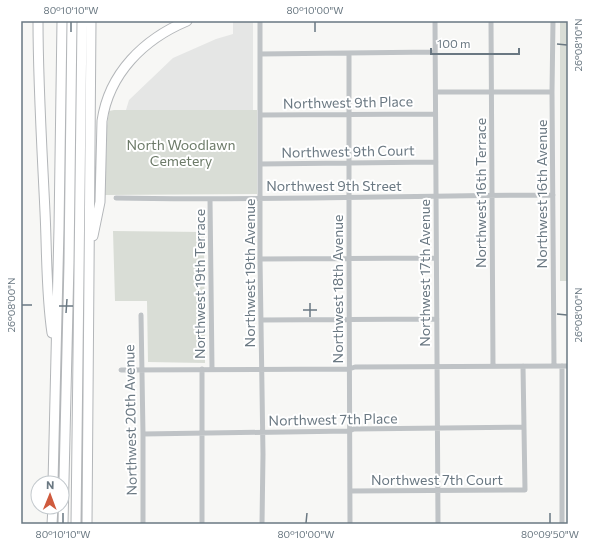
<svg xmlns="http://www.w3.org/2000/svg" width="589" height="545" viewBox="0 0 589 545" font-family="Commissioner,sans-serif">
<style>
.built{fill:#e5e6e5}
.green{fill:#d9ddd6}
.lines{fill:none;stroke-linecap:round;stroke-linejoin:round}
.highway-casing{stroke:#b3b6b9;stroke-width:11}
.street{stroke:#bfc3c6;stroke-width:5}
.highway{stroke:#fff;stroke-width:9}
.ticks{fill:none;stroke:#6a7882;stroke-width:1.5}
.labels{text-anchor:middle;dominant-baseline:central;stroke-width:4;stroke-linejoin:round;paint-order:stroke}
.street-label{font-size:14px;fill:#6a7882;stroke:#fff}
.park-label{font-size:14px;fill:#6c7a68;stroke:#fff}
.neatline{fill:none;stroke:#6a7882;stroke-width:1.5}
.ticks-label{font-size:10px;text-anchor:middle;fill:#6a7882}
</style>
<rect width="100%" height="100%" fill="#f7f7f5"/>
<path class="built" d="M233 21H253V110H126L129 100 173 58 216 39 233 34Z"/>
<path class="green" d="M560 21H568V281H560Z
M114 110H257V194L105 195 107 126 109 111Z
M113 231 204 232 205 363 148 362 147 301H115Z"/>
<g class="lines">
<defs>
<path id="highway" d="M38 21C38 85 42 148 45 212 47 252 46 293 52 333
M93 236 100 202 102 121C109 73 144 39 187 21
M53 483 59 228 62 21
M52 524 53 507
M63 524 69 262 72 21
M76 524 82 21
M87 524 91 21"/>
</defs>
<use href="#highway" class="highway-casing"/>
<path class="street" d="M260 21V259L263 454 262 524
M435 21 438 524
M491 21 493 366
M553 21 552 92 554 366
M260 54 435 52
M349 54V258L350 524
M436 92H552
M261 115 435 114
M260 164 436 162
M116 198C262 201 407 195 553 195
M210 199 212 369
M260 259 436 258
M141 315 143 434V524
M261 320 437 319
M562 366V524
M121 370 349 369 355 367 568 366
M143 434 349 431 354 429 524 427
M350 491 525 490 523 366
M202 524V369"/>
<use href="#highway" class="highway"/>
</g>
<path class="ticks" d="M71 32V22M315 32V22M557 44 567 45M22 305H32M59 306H73M303 310H317M66 313 67 299M557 314 567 315M310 317V303M63 523V513M306 523 307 513M550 523V513"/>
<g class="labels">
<g class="street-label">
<text transform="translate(348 102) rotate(-1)">Northwest 9th Place</text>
<text transform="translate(348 151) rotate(-1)">Northwest 9th Court</text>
<text x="334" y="185">Northwest 9th Street</text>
<text transform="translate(480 193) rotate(-90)">Northwest 16th Terrace</text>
<text transform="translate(541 194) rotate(-90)">Northwest 16th Avenue</text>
<text transform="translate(249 273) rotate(-90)">Northwest 19th Avenue</text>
<text transform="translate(424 273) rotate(-90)">Northwest 17th Avenue</text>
<text transform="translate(199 284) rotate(-90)">Northwest 19th Terrace</text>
<text transform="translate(337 289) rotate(-90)">Northwest 18th Avenue</text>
<text transform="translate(333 419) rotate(-1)">Northwest 7th Place</text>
<text transform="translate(130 420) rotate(-91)">Northwest 20th Avenue</text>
<text x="437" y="479">Northwest 7th Court</text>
</g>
<g class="park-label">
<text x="181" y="144">North Woodlawn<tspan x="181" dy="16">Cemetery</tspan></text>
</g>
</g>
<rect width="589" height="545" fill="none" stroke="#ffffff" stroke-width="44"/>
<g transform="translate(50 495) rotate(1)"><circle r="19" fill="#ffffff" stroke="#c3c9cd"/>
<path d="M0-3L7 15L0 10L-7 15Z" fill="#cf5a3d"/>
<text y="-6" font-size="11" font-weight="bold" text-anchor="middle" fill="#6a7882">N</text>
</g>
<path d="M431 48v6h88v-6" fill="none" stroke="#6a7882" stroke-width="2"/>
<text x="437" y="48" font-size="12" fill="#6a7882" stroke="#ffffff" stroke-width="3" paint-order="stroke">100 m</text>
<rect x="22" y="22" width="545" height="501" class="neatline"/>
<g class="ticks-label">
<text x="71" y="14">80°10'10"W</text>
<text x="315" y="14">80°10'00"W</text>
<text transform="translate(578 45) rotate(-90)" y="4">26°08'10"N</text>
<text transform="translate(11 305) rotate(-90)" y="4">26°08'00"N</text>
<text transform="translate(578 315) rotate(-90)" y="4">26°08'00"N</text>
<text x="63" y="538">80°10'10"W</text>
<text x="306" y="538">80°10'00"W</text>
<text x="550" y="538">80°09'50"W</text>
</g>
</svg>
